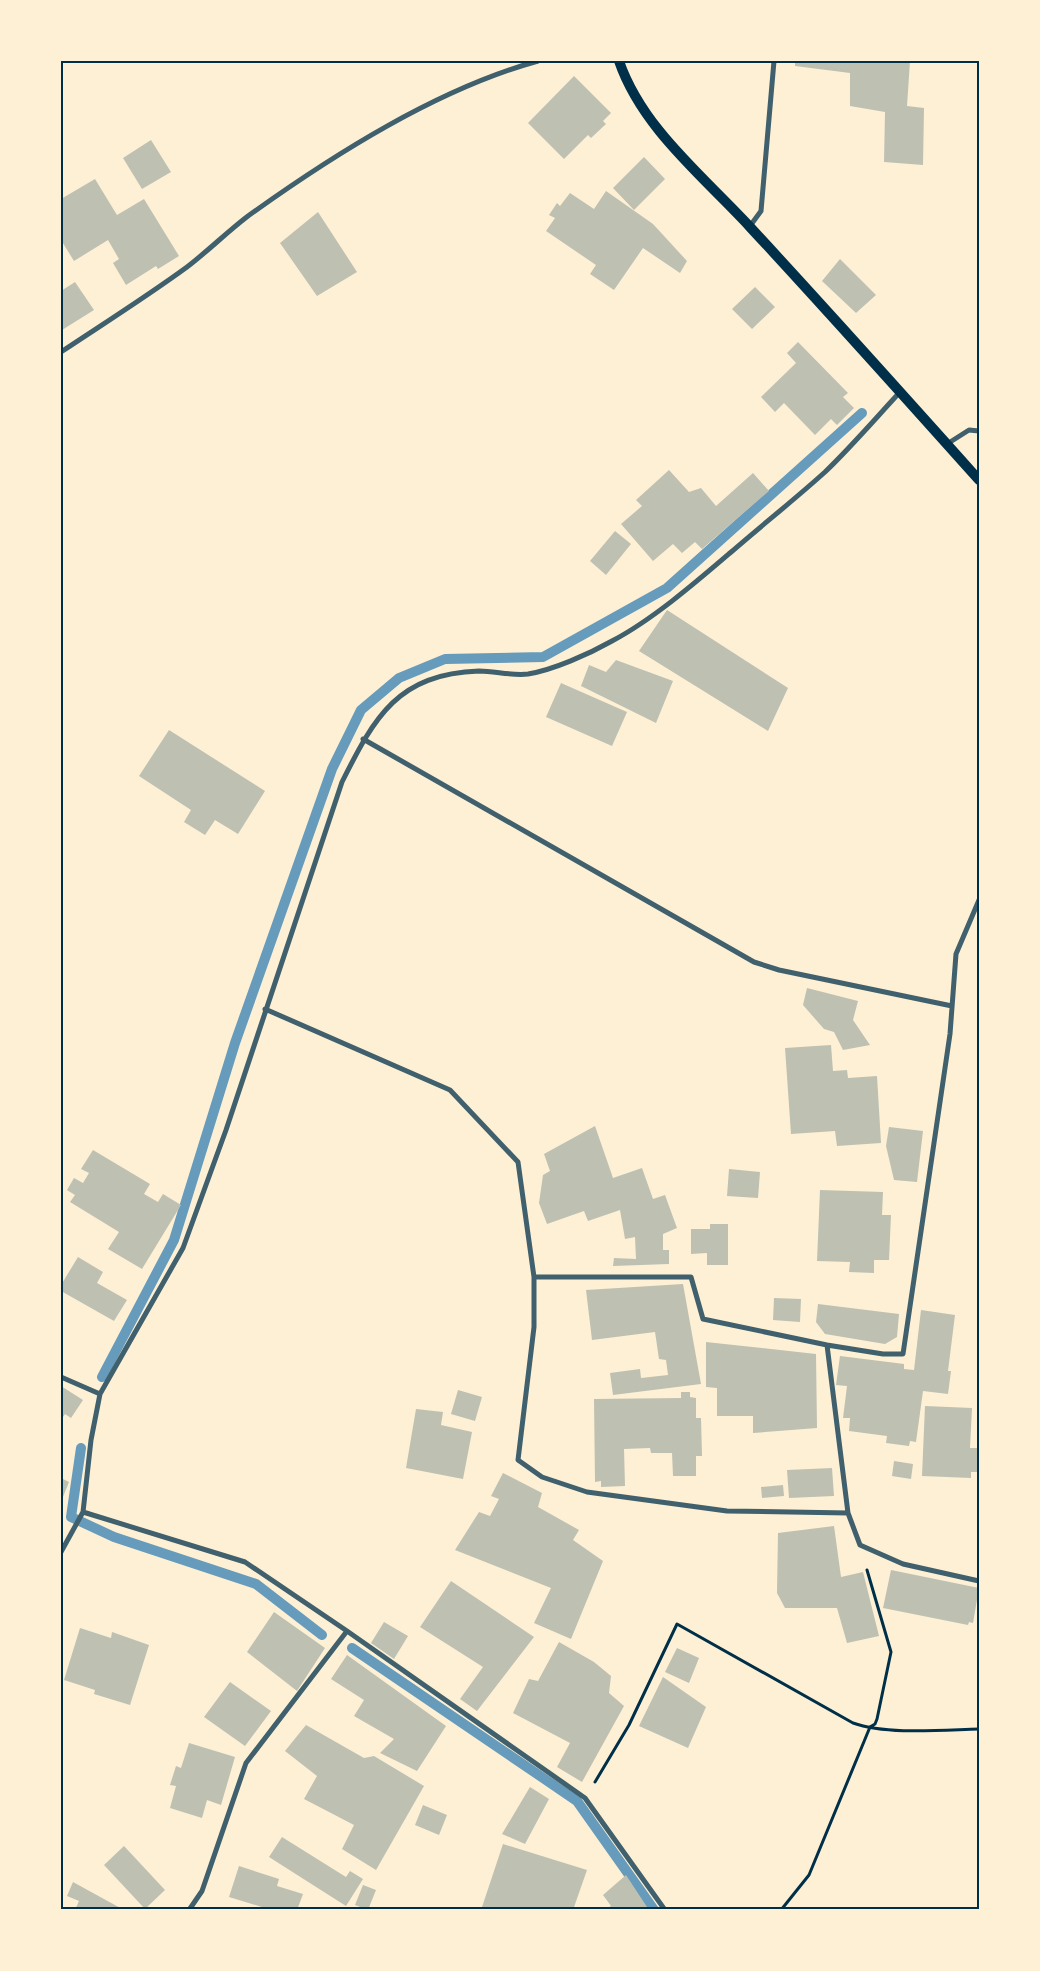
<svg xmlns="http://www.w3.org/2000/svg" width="1040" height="1971" viewBox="0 0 1040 1971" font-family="'PT Sans Narrow',sans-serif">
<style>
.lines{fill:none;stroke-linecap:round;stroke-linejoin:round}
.stream{stroke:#669bbc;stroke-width:10}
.building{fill:#bec0b2}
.path{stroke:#003049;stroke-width:3}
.minor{stroke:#3f606c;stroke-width:5}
.secondary{stroke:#003049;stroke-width:10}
.neatline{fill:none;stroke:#003049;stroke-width:2}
</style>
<rect width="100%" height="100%" fill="#fdf0d5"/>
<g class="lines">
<path class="stream" d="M102 1377 174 1240 235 1043 332 769 361 710 399 678 445 659 543 657 667 588 862 413
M81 1448 71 1517 114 1537 256 1584 322 1635
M352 1648 577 1801 654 1910"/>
</g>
<path class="building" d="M795 61H910L907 106 924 108 923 165 884 162 885 112 850 106V73L795 66Z
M574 76 611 113 603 121 606 124 591 138 588 135 564 159 528 123Z
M151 140 171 172 142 189 123 158Z
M644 157 665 179 634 210 613 188Z
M95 179 117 215 144 199 179 256 158 269 156 266 126 285 113 263 119 259 108 240 74 261 61 240V199Z
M606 191 653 224 687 261 680 273 643 248 614 290 590 274 596 265 546 231 555 218 549 215 557 203 560 206 570 193 594 209Z
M318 212 357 272 317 296 280 243Z
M840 259 876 295 856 313 822 281Z
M75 282 94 310 62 330 61 291Z
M755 287 775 307 752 329 732 309Z
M798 342 848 393 843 397 854 408 837 425 831 419 815 435 784 403 775 412 761 397 796 363 787 353Z
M669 470 689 492 701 488 716 506 753 473 769 491 702 549 695 542 682 553 673 544 653 561 621 524 642 506 636 500Z
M615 531 631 544 606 575 590 561Z
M667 610 788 688 768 731 639 651Z
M616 660 673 681 656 723 581 686 589 665 606 672Z
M561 683 627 712 612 746 546 717Z
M169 730 265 791 238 834 215 820 205 835 184 822 191 810 139 776Z
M807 988 858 1001 853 1020 870 1045 843 1050 834 1032 824 1029 803 1005Z
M831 1045 833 1071 847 1070 848 1078 877 1076 881 1143 837 1146 835 1131 791 1134 785 1048Z
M595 1126 613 1178 642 1168 653 1199 665 1195 677 1228 663 1234V1250H669V1264L613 1266 614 1258 636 1259 635 1237 625 1239 620 1210 588 1221 584 1211 547 1224 539 1203 543 1175 550 1171 544 1154Z
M889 1127 923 1131 917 1182 894 1180 886 1146Z
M93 1150 150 1184 144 1194 158 1202 163 1194 181 1205 142 1269 108 1249 119 1232 70 1202 75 1195 67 1190 74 1178 83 1183 89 1173 81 1169Z
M729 1169 760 1172 758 1198 727 1196Z
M820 1190 883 1192 882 1215H891L889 1260H874V1273L849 1272 850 1262 817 1261Z
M710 1224H728V1265H707V1253L691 1254V1229H710Z
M78 1257 103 1272 97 1283 127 1300 114 1321 61 1291V1285Z
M683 1284 701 1384 613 1395 610 1373 640 1369 641 1378 668 1375 666 1360 659 1359 655 1332 592 1340 586 1290Z
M774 1298 801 1299 800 1322 773 1320Z
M818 1304 899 1314 897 1337 885 1344 825 1334 816 1322Z
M921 1310 955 1315 948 1371H951L948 1394 923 1391 916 1442 910 1441 909 1446 886 1443 887 1436 849 1431 850 1418H843L847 1386 836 1385 840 1356 904 1364V1369L914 1370Z
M706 1342 816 1354 817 1428 753 1433V1416H717V1388L706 1387Z
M61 1386 83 1400 71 1418 65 1414 61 1420Z
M458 1390 482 1397 475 1421 451 1414Z
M681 1392H690V1397L696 1398V1418H701L702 1456H696V1476H673L672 1453H651L650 1448 624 1449 625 1486 601 1487V1481L595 1482 594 1399 681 1398Z
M925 1406 972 1408 970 1448H979V1481H977V1472H971V1478L922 1476Z
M416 1409 443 1412 441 1425 472 1432 463 1479 406 1468Z
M894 1461 913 1464 911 1479 892 1476Z
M832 1468 834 1496 789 1498 787 1470Z
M503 1473 542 1493 538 1507 579 1530 573 1540 603 1561 571 1639 534 1623 551 1588 455 1550 479 1512 490 1516 499 1499 491 1496Z
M61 1478 69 1482 61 1502Z
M783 1485 784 1496 762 1498 761 1487Z
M834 1526 841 1577 863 1572 879 1636 847 1643 837 1608H785L777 1593 778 1533Z
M891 1570 979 1588 973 1623 969 1622 968 1625 883 1608Z
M451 1581 534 1637 477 1711 460 1699 483 1667 420 1627Z
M274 1612 325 1648 297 1691 247 1652Z
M384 1622 408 1636 394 1659 371 1643Z
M80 1628 111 1638 112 1632 149 1645 130 1705 94 1694 95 1690 64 1680Z
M559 1642 594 1662 611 1676 609 1693 624 1706 582 1782 557 1767 570 1743 513 1713 529 1679 538 1681Z
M677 1648 699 1658 689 1683 665 1672Z
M347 1655 446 1726 417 1771 380 1753 394 1739 354 1716 364 1700 331 1679Z
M663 1677 706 1707 688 1748 639 1726Z
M230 1682 271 1711 245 1746 204 1717Z
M306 1725 364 1758 374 1756 424 1786 376 1870 342 1849 354 1825 304 1799 317 1776 285 1751Z
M189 1743 235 1757 221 1805 207 1800 202 1818 170 1808 176 1786 170 1785 176 1766 181 1768Z
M530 1787 549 1799 525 1844 502 1834Z
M423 1805 447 1815 439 1835 415 1825Z
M282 1837 346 1877 350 1871 363 1879 346 1906 269 1857Z
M503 1844 587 1870 573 1910H481Z
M124 1846 165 1890 145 1909 104 1865Z
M239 1866 279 1879 277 1886 303 1894 297 1910H261L262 1907 229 1897Z
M626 1875 649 1910H604L611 1906 603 1895Z
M73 1882 124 1910H75L79 1901 67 1896Z
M363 1885 376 1890 368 1910 355 1905Z"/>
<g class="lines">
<path class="path" d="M595 1782 629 1725 677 1624 853 1723C887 1735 942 1730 979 1729
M781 1910 809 1875 870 1727 875 1724 877 1719 891 1652 867 1570"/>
<path class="minor" d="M750 226 761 211 774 61
M61 352C103 324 146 297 187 267 208 251 227 232 248 216 333 155 437 89 538 61
M947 444 969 430 979 431
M363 739 754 962 779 970 952 1006
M265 1009 450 1090 518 1162 534 1277H691L703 1319 827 1345 883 1354H903L950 1034 956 954 979 900
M534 1277V1327L518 1460 542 1477 587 1492 727 1511 848 1513 860 1545 903 1564 979 1581
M827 1345 848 1513
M61 1377 100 1394
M61 1552 83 1512
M189 1910 202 1891 246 1763 347 1631
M665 1910 585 1798 347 1631 245 1562 83 1512 91 1440 100 1394 183 1248 226 1130 342 782C375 716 398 674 479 671 495 671 512 676 528 674 553 670 589 654 612 641 652 620 695 583 730 553 761 526 794 500 825 472 851 447 875 419 900 392"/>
<path class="secondary" d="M619 61C642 128 703 176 750 227 827 310 903 395 979 480"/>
</g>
<rect width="1040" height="1971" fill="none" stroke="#fdf0d5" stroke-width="125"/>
<rect x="62" y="62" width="916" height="1846" class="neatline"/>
</svg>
